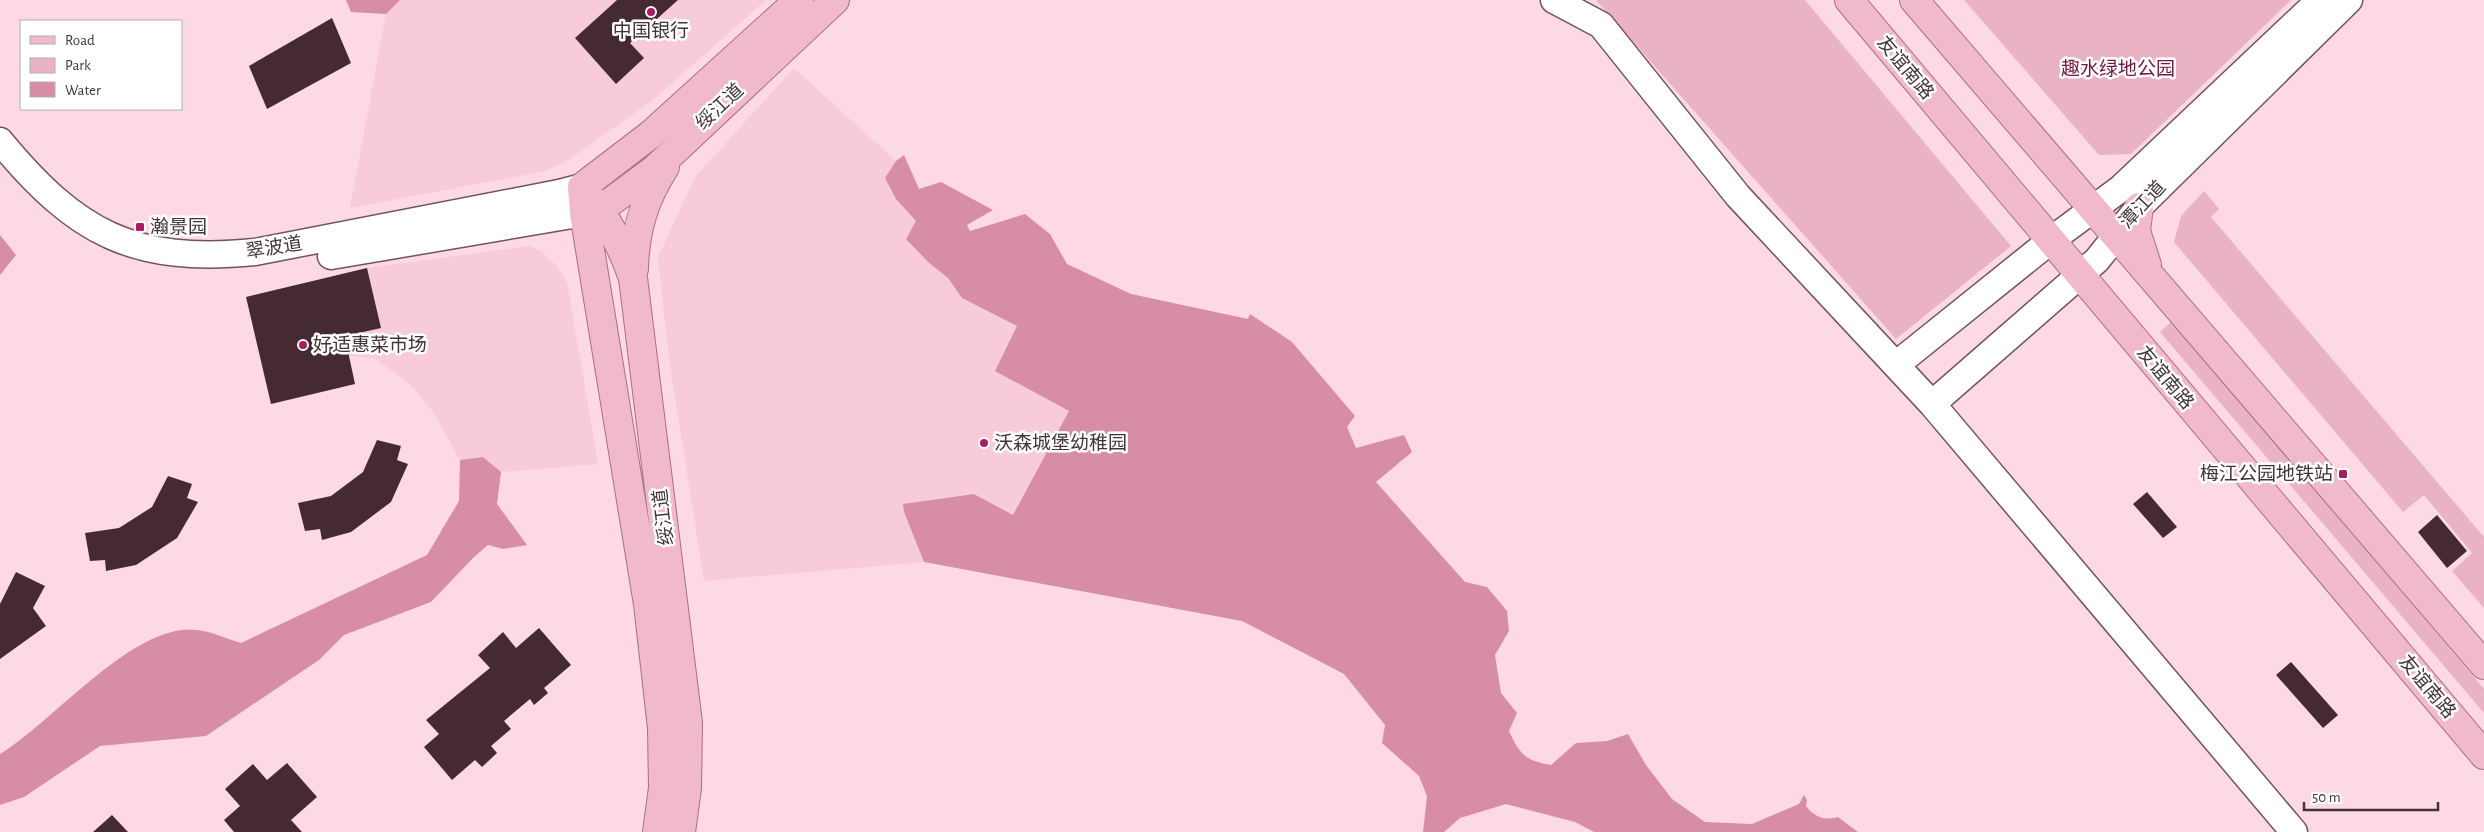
<svg xmlns="http://www.w3.org/2000/svg" width="2484" height="832" viewBox="0 0 2484 832" font-family="'Alegreya Sans','Noto Sans SC',sans-serif">
<style>
.built{fill:#f7ccd8}
.green{fill:#e9b3c3}
.water{fill:#d78da5}
.building{fill:#452a33}
.lines{fill:none;stroke-linecap:round;stroke-linejoin:round}
.minor-casing{stroke:#71535c;stroke-width:29}
.major-casing{stroke:#ad6d82;stroke-width:30}
.minor{stroke:#fff;stroke-width:26}
.major{stroke:#f1b9cc;stroke-width:28}
.poi-dot{fill:#a91d5e;stroke:#fff;stroke-width:2}
.labels{text-anchor:middle;dominant-baseline:central;stroke-width:5;stroke-linejoin:round;paint-order:stroke}
.poi-label{font-size:19px;fill:#423438;stroke:#fff;text-anchor:start}
.street-label{font-size:19px;fill:#423438;stroke:#fff}
.park-label{font-size:19px;fill:#711a40;stroke:#fff}
</style>
<rect width="100%" height="100%" fill="#fcd9e3"/>
<path class="built" d="M400 0H766L653 100 564 163 541 172 350 208 386 14Z
M794 68 896 161 885 178 917 221 906 239 928 262 948 278 962 298 1017 326 996 371 1069 411 1013 515 974 494 903 504 904 512 924 562 704 581 669 359 658 257 696 176Z
M529 246 541 251 556 265 567 282 598 464 501 472 483 457 460 460 434 413 409 383 374 358 349 356 350 335 367 268Z"/>
<path class="green" d="M1596 0H1805L2011 246 1896 339Z
M1964 0H2291L2131 154 2099 155Z
M2204 191 2219 209 2211 217 2484 537V608L2452 571 2472 553 2424 495 2403 512 2174 242 2181 216Z
M2172 321 2484 689V713L2160 332Z"/>
<path class="water" d="M346 0H400L386 14 351 12Z
M904 155 919 189 941 182 993 210 967 225 970 231 1025 214 1050 234 1067 264 1131 294 1248 319 1250 314 1292 342 1355 416 1347 427 1356 448 1404 435 1412 452 1376 482 1465 582 1487 587 1507 611 1509 631 1495 655 1501 693 1517 713 1509 731C1520 755 1526 761 1551 765L1576 743 1607 741 1628 734 1646 765 1672 799 1705 822 1752 824 1799 804 1804 795 1807 800 1806 806C1814 817 1825 821 1838 817L1858 832H1594L1575 822 1506 804 1460 818 1444 832H1423L1427 796 1419 776 1382 743 1385 725 1344 674 1242 621 924 562 904 512 903 504 974 494 1013 515 1069 411 995 371 1017 326 962 298 948 278 928 262 906 239 916 221 896 199 885 178 896 161Z
M0 235 16 255 0 275Z
M483 457 501 472 497 504 527 545 503 549 488 545 473 558 431 602 344 635 319 660 206 736 100 746 24 797 0 805V754C51 724 135 621 197 630 211 631 227 639 241 643L427 555 459 501 460 460Z"/>
<path class="building" d="M617 0H678L630 43 644 58 616 84 575 38Z
M332 18 351 63 267 109 249 66Z
M367 268 381 328 350 335 349 356 355 384 271 404 246 297Z
M377 440 401 446 397 460 408 464 391 502 351 532 322 540 320 529 305 531 298 503 331 496 363 472Z
M168 476 192 484 187 498 198 502 177 538 136 565 106 571 105 560 90 561 85 533 119 528 152 507Z
M2147 492 2177 527 2163 538 2133 504Z
M2437 515 2467 551 2447 568 2418 532Z
M16 572 45 586 33 608 46 626 0 659V604Z
M539 628 571 665 544 688 548 693 534 705 530 699 504 721 511 729 491 746 497 753 482 767 475 760 452 780 424 747 439 734 426 720 490 668 478 655 503 632 516 648Z
M2291 662 2338 715 2323 728 2276 675Z
M287 763 317 797 291 820 302 832H234L224 820 240 806 225 789 253 764 267 780Z
M112 815 128 832H93Z"/>
<g class="lines">
<defs>
<path id="minor" d="M1554 0 1601 25 1738 196 1932 404 2294 832
M0 141C76 233 133 264 255 252L559 193 582 187
M331 256 584 213
M1897 364 2050 241 2120 189 2320 0
M1932 404 2097 260 2139 207 2349 0"/>
<path id="major" d="M1849 0 2484 755
M1914 0 2484 665
M582 187C606 215 621 244 633 278L688 723 687 788 681 832
M582 187 584 213 648 604 662 728 663 788 657 832
M582 187 650 135 799 0
M2139 207 2136 231 2147 265
M584 213 601 209 655 169 835 0
M634 269C635 231 644 199 665 167"/>
</defs>
<use href="#minor" class="minor-casing"/>
<use href="#major" class="major-casing"/>
<use href="#minor" class="minor"/>
<use href="#major" class="major"/>
</g>
<g class="poi-dot">
<circle cx="651" cy="12" r="5"/>
<rect x="135" y="222" width="10" height="10" rx="2.5"/>
<circle cx="303" cy="345" r="5"/>
<circle cx="984" cy="443" r="5"/>
<rect x="2338" y="469" width="10" height="10" rx="2.5"/>
</g>
<g class="labels">
<g class="poi-label">
<text x="651" y="31" text-anchor="middle">中国银行</text>
<text x="150" y="227">瀚景园</text>
<text x="313" y="345">好适惠菜市场</text>
<text x="994" y="443">沃森城堡幼稚园</text>
<text x="2333" y="474" text-anchor="end">梅江公园地铁站</text>
</g>
<g class="street-label">
<text transform="translate(1905 68) rotate(50)">友谊南路</text>
<text transform="translate(720 107) rotate(-43)">绥江道</text>
<text transform="translate(2143 205) rotate(-47)">潭江道</text>
<text transform="translate(274 248) rotate(-9)">翠波道</text>
<text transform="translate(2165 378) rotate(50)">友谊南路</text>
<text transform="translate(664 517) rotate(-97)">绥江道</text>
<text transform="translate(2427 687) rotate(50)">友谊南路</text>
</g>
<g class="park-label">
<text x="2118" y="69">趣水绿地公园</text>
</g>
</g>
<rect x="20" y="20" width="162" height="90" fill="#ffffff" stroke="#b3aeaf"/>
<rect x="30" y="36" width="25" height="8" fill="#f1b9cc" stroke="#b3aeaf"/>
<text x="65" y="45" font-size="15" fill="#423438">Road</text>
<rect x="30" y="58" width="25" height="15" fill="#e9b3c3" stroke="#b3aeaf"/>
<text x="65" y="70" font-size="15" fill="#423438">Park</text>
<rect x="30" y="82" width="25" height="15" fill="#d78da5" stroke="#b3aeaf"/>
<text x="65" y="95" font-size="15" fill="#423438">Water</text>
<path d="M2304 802v8h134v-8" fill="none" stroke="#423438" stroke-width="2.5"/>
<text x="2312" y="802" font-size="15" fill="#423438" stroke="#ffffff" stroke-width="4" paint-order="stroke">50 m</text>
</svg>
